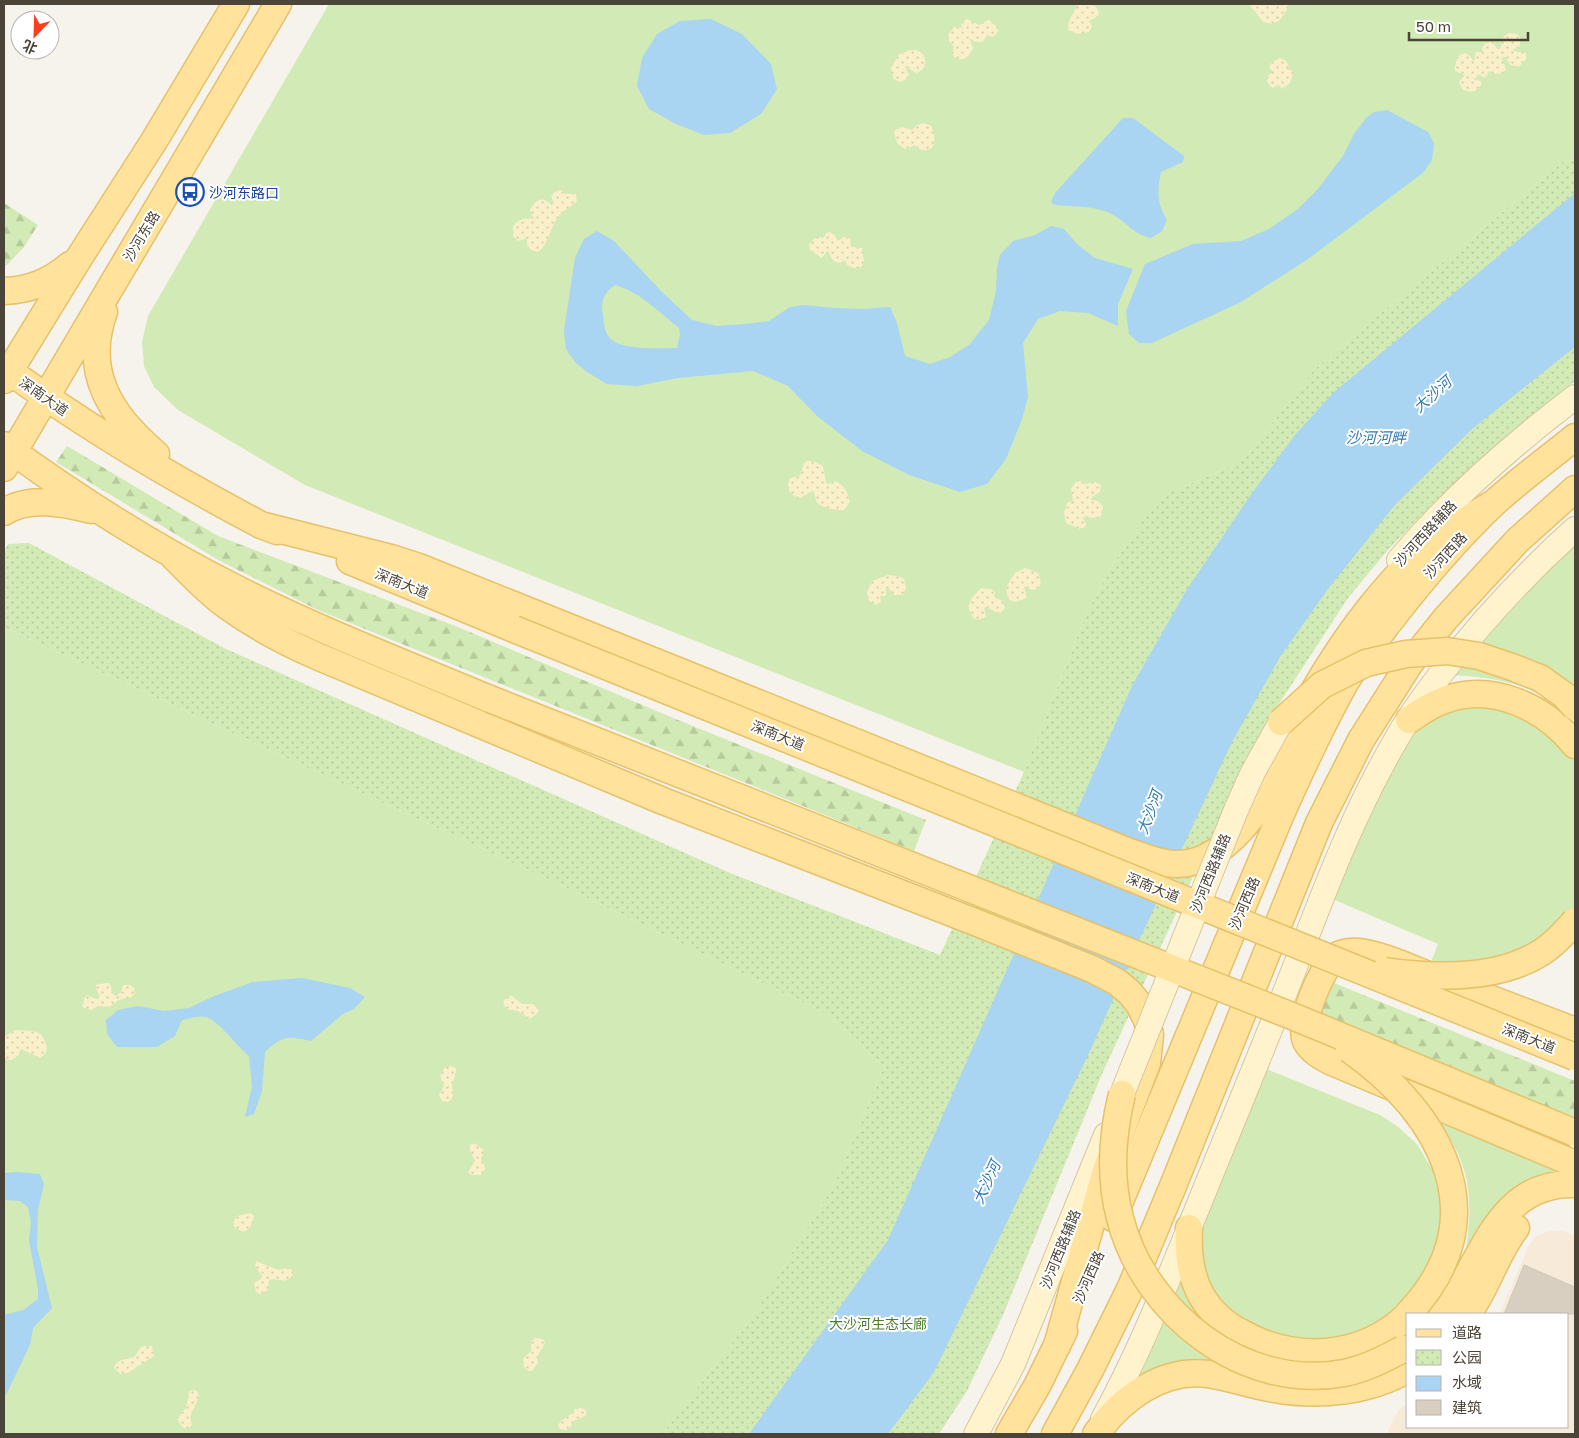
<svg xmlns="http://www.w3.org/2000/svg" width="1579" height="1438" viewBox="0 0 1579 1438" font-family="'Golos Text','Noto Sans SC',sans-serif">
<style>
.commercial{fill:#f7ead8}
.green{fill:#d2eab5}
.forest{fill:url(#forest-firs)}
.sand{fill:url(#sand-dots)}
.park{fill:url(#park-dots)}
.water{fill:#a9d4f2;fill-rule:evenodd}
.building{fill:#d8cfc1;stroke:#d3c7b4}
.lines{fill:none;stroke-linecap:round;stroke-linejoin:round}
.secondary-casing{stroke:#d6c79b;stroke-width:26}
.primary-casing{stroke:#e6c16a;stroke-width:29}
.secondary{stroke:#fff3cd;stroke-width:24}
.primary{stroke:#ffe39c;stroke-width:26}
.secondary-bridge-casing{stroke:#d6c79b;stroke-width:26;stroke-linecap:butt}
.primary-bridge-casing{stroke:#e6c16a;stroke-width:29;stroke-linecap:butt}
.secondary-bridge{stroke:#fff3cd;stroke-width:24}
.primary-bridge{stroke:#ffe39c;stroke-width:26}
.labels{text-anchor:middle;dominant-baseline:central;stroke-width:4;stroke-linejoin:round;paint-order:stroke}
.transit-label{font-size:14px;fill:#164399;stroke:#fff;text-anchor:start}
.street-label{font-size:14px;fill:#4b4439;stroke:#fff}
.park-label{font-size:14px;fill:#4a7f2a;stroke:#fff}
.water-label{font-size:15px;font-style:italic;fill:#2e7ab2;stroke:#fff}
</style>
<defs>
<pattern id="forest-firs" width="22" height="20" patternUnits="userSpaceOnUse" patternTransform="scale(1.25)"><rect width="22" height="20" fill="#d2eab5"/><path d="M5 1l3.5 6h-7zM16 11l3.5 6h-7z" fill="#b6ca9c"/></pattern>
<pattern id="sand-dots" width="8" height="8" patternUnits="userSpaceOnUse" patternTransform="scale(1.25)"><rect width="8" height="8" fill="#f9efc9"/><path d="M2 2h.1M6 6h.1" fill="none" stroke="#d7cead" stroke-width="1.8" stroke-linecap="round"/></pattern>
<pattern id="park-dots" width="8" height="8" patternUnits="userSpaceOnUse" patternTransform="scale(1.25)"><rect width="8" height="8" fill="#d2eab5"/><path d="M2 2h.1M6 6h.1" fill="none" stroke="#b6ca9c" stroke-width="1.8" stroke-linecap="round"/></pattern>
</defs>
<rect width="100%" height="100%" fill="#f6f3ec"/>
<path class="commercial" d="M1550 1231H1564L1575 1236V1434H1387L1398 1410 1408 1404V1427H1568V1314H1500L1528 1247 1536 1236Z"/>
<path class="green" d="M329 4H1575V152L1345 343 1314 370 1249 453 1233 466 1168 493 1143 520 1110 569 1086 615 1024 772 305 485 178 410 154 387 144 366 142 342 148 316Z
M1575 539V718C1536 684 1497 677 1447 675Z
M4 627 567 888 829 1015 884 1067 834 1185 755 1313 662 1434H4Z
M1464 703 1523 714 1569 753 1575 763V909L1532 948 1501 958 1429 967 1438 944 1330 898 1386 772 1407 741 1426 720Z
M1264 1068 1380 1115 1397 1126 1417 1144 1433 1171 1440 1199 1443 1224 1436 1257 1392 1316 1358 1334 1317 1341 1272 1335 1241 1318 1220 1303 1210 1284 1202 1260 1199 1237 1207 1206Z
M1429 1109 1573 1170 1555 1173 1465 1255C1475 1193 1470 1159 1429 1109Z
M1178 1277 1194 1303 1280 1360 1131 1386Z"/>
<path class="forest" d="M4 203 38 225 24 247 7 265 4 266Z
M67 446 218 536 458 627 678 720 926 820 914 851 318 610 220 561 56 462Z
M1334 983 1575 1081V1120L1320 1013Z"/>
<path class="sand" d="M1090 4 1097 7 1099 13 1098 16 1089 21 1092 26 1089 32 1078 34 1068 30C1067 21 1074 12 1078 5Z
M1249 4H1288L1287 10 1279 21 1271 24 1263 22Z
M967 19 979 25 988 20 991 21 998 28V32L993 37 987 35 983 42H976L969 38 973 48C968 58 964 62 954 57L952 52 954 47 949 41 948 35 954 27 962 28 961 23Z
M1509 33C1515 33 1519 34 1521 40L1519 47 1513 49 1514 51 1526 53V59L1519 67 1510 65 1506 57H1503L1502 59 1506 69 1503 73 1496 74 1489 71 1485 78 1478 74 1477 78H1473L1475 80 1481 81 1482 83 1479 88 1473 92 1463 90 1459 82 1465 75 1455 71C1454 64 1459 47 1469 55 1471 57 1472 60 1474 62L1476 52H1482V47L1486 43 1492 42 1498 49H1500L1504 36Z
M911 50H917L923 54C927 63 926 69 917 73L911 70 907 66 905 67 909 74C905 83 900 84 893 78L891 68 899 54Z
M1280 58 1285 60 1289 66 1287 70H1292L1293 73 1290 83 1282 89 1279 85 1272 88 1267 82 1268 76 1273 71 1269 68 1271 63Z
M924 123 931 126C935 134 935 138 933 147 925 152 921 151 915 145L905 149 897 143 894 133 895 130 902 127 912 130 917 125Z
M561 190 565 194H576L577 201C569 209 563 209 556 220 550 230 547 247 538 252L531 250 527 245V238L518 241 513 236V226C519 219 526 217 534 219L530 211C531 206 538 197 545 200 548 201 549 203 552 205L554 203 551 196 555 192Z
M830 232 833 233 838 241 844 237 850 238 851 247 862 248 864 262C860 271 855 269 847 265L845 260 841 263C831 262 831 257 828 250L822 258 810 250 809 244C814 239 816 236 824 238L826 233Z
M807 461H813L823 466 826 483 829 484 835 481C845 486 847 491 850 502L844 510C833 510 826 509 817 503L814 493 812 491 800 498C790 496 785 488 790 478L800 476 804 463Z
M1081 481 1085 484 1095 482 1101 485 1100 492 1092 497 1091 500 1098 501 1103 506 1102 514 1100 517 1092 518 1086 516 1083 518 1086 524 1085 527 1079 529 1066 523 1064 513 1067 503 1073 501 1071 488 1076 482Z
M1025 568 1038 573 1041 582 1038 588 1032 590 1024 586 1027 598 1015 602 1008 599 1006 587 1015 573Z
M888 575 898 576 904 579 906 588 903 595H894L889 588 886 589V596H880L881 602 875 605 868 600 867 592 872 581Z
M981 588 991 589 995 592 994 597 1002 601 1005 607 1002 613 996 612 986 607 984 608 986 617 978 620 973 618 968 607 972 598Z
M102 983H109L111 987 112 993 116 996 121 992 123 985H130L134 988 135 994 131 997 119 1000 109 1007 98 1006 91 1010 82 1007 84 999 87 995 96 999 100 996 96 989V985Z
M510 996H512L522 1004H533L539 1010 537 1014 529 1019C521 1014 519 1009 508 1010L503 1004V1001Z
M15 1030 34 1031 42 1035 47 1047 46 1053 40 1058 21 1049 19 1052V1055L12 1060H8L4 1057V1037Z
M450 1066 456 1068C456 1076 453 1080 452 1086 453 1094 455 1097 448 1102L442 1101 439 1095 444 1086 440 1076 445 1067Z
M474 1143 484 1150 481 1160 484 1164 485 1169 481 1175H471L468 1172 475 1161 470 1150V1145Z
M251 1213 254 1216C253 1223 250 1230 243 1232L234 1227V1220L237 1216Z
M256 1261 279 1270 287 1268 292 1270 293 1275C283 1286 280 1277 269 1280L268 1290 260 1294 256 1292 254 1283 261 1279 262 1276 255 1266Z
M535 1338H539L544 1340 545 1344 537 1356 538 1363 532 1371H528L524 1367 523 1359 531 1351V1341Z
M144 1346H152L154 1356 128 1373 120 1374 114 1367C118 1359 126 1359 134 1357L141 1347Z
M195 1390 198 1392 199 1397 190 1417 192 1425 188 1429 183 1428 177 1419 186 1408 189 1391Z
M581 1408 584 1409 587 1412 585 1416 574 1421 571 1426 567 1430 560 1429 558 1425C563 1417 571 1417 575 1409Z"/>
<path class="park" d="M1575 152V381L1512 431 1435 501 1387 551 1348 598 1277 707 1262 732 1216 827 1102 1074 1003 1315 967 1391 939 1434H662L755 1313 834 1185 884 1067 829 1015 567 888 4 627V552L8 544 29 543 226 649 730 873 940 955 1024 772 1086 615 1110 569 1143 520 1168 493 1233 466 1249 453 1314 370 1345 343Z"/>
<path class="water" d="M711 19 742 34 771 64 777 89 761 114 730 133 704 135 676 124 649 109 637 86 642 58 657 34 680 21Z
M1387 110 1428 132 1434 143 1432 160 1424 172 1308 259 1241 302 1152 343H1139L1129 334 1126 311 1145 264 1193 244 1241 241 1269 229 1298 209 1317 190 1343 156 1354 134 1367 117 1374 112Z
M1123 118H1133L1184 156 1183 162 1161 172C1157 190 1157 204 1167 220L1162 231 1151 238C1133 234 1130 225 1115 216 1098 205 1074 207 1055 205L1051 202 1055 193Z
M1575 193V347L1472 429 1394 506 1328 589 1280 657 1232 742 1143 932 1091 1049 934 1372 888 1434H749L888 1240 1132 686 1186 591 1250 496 1295 435 1334 392Z
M1051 226 1064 229 1078 245 1095 258 1133 269 1118 304V326L1088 313 1060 311 1038 319 1023 343 1028 397 1022 419 1006 459 987 484 960 492 909 475 862 451 817 416 788 386 753 371 678 378 637 386 607 384 587 372 575 362 566 349 564 331 575 258 584 239 597 231 614 241 662 292 692 320 717 326 746 324 769 321 790 307 805 305 832 308 864 309 890 307 897 323 905 356 930 364 950 357 969 345 989 320 996 291 997 268 1000 255 1013 241 1035 235ZM615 285C640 292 659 312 679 328L680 335 677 348C660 348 619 351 609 337 604 331 604 321 603 315 600 301 604 293 615 285Z
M302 978 350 988 365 997 354 1009 343 1014 311 1041C286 1036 284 1035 265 1052L262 1091 254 1114 245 1117 252 1087 249 1056C237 1047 218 1019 205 1017 198 1015 189 1019 182 1020L175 1036 157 1047H117L107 1034 106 1020 118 1010 138 1006 164 1011 189 1008 214 996 253 982Z
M17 1172 40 1174 44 1184 38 1210 37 1247 52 1308 33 1328 30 1345 4 1399V1315L23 1310 38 1299V1289L29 1241 31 1222 28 1207 20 1201 4 1200V1173Z"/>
<path class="building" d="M1524 1265 1575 1287V1314H1504Z"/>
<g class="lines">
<defs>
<path id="secondary" d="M1399 560C1450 499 1512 445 1575 397
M1103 1419C1141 1350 1169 1277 1199 1204 1231 1125 1264 1046 1295 967 1325 889 1354 811 1397 738 1409 716 1425 695 1440 675 1482 620 1524 575 1575 529
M976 1434 1013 1364 1106 1135"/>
<path id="primary" d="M4 291C30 290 50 282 70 265
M104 312C82 372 111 416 156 454
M4 367C85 427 172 478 261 525L277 531
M4 380 79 258 154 141 236 4
M4 445C78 499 157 549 239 590 321 631 406 664 490 699
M4 468 278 4
M4 512C29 496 63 503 91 510
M261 525 391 558 419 567 1127 851C1142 856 1159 864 1176 864 1209 865 1235 839 1254 814 1284 741 1320 671 1369 609 1385 589 1403 568 1423 551 1445 533 1468 519 1492 504
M170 553C188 571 206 591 227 606 256 627 287 643 319 657L663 801 980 924 1092 969 1117 982 1129 992 1139 1004 1147 1020 1150 1035 1147 1063 1106 1170 1057 1346
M350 561 514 629
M1409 720C1419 713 1430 705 1442 701 1491 681 1544 707 1575 745
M1575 1031C1529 1013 1483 996 1436 978 1412 969 1386 956 1360 952 1353 951 1341 952 1335 957 1321 969 1298 1024 1306 1041 1311 1051 1322 1057 1332 1062L1575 1164
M1113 1218 1281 814C1301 769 1322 724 1346 681 1358 662 1373 644 1386 626 1419 583 1454 541 1493 504 1519 480 1548 459 1575 437
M1189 1228C1188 1248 1189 1266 1196 1284 1204 1306 1222 1323 1242 1333 1296 1363 1362 1359 1408 1315
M1442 1314C1484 1264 1494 1182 1575 1184
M1468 1314C1487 1287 1496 1254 1516 1228
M1009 1434 1037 1386 1064 1331
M1055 1434 1090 1370 1130 1289 1173 1186 1319 823 1361 740 1410 663 1446 618 1517 541 1575 489
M1096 1434C1121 1399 1162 1368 1208 1374 1231 1377 1252 1386 1275 1389 1318 1397 1369 1392 1408 1369"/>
</defs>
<use href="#secondary" class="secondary-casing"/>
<use href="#primary" class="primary-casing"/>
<use href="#secondary" class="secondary"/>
<use href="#primary" class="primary"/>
<defs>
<path id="secondary-bridge" d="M1122 1094 1236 810 1253 772 1281 722"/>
<path id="primary-bridge" d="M514 629 1575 1057
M490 699 1292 1016 1575 1133
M1281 722 1322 685 1366 663 1406 654 1447 651 1479 656 1512 667 1540 678 1564 695 1575 707
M1385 971C1434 978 1499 980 1542 952 1555 944 1565 932 1575 921
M1349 1049C1442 1114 1499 1219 1408 1314
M1122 1094C1112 1135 1109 1177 1120 1218 1144 1313 1244 1392 1344 1373 1365 1369 1384 1359 1403 1349"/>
</defs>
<use href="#secondary-bridge" class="secondary-bridge-casing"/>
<use href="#primary-bridge" class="primary-bridge-casing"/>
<use href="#secondary-bridge" class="secondary-bridge"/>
<use href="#primary-bridge" class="primary-bridge"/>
</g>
<defs>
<symbol id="bus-ring" viewBox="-11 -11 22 22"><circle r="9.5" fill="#fff" stroke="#1a4fb4" stroke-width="1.5"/><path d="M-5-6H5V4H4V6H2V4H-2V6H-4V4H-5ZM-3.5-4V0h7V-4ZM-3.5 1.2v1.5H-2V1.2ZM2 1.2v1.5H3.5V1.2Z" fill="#1a4fb4"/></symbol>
</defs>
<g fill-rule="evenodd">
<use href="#bus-ring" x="174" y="176" width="32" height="32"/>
</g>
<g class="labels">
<g class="transit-label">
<text x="209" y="192">沙河东路口</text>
</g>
<g class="street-label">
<text transform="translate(141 236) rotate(-59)">沙河东路</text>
<text transform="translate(44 396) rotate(35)">深南大道</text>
<text transform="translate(1425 533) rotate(-47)">沙河西路辅路</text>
<text transform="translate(1445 555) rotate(-48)">沙河西路</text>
<text transform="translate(402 583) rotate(22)">深南大道</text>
<text transform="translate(778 735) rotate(22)">深南大道</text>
<text transform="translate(1210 873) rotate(-68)">沙河西路辅路</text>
<text transform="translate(1153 887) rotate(22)">深南大道</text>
<text transform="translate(1244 903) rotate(-67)">沙河西路</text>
<text transform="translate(1529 1038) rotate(22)">深南大道</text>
<text transform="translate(1060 1249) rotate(-68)">沙河西路辅路</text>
<text transform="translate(1088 1277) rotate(-66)">沙河西路</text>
</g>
<g class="park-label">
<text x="878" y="1323">大沙河生态长廊</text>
</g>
<g class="water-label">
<text transform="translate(1432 394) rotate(-42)">大沙河</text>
<text x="1376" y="437">沙河河畔</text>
<text transform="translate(1149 812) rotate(-69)">大沙河</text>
<text transform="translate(986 1182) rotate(-65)">大沙河</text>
</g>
</g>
<rect width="1579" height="1438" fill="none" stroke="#4b4439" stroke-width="10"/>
<rect x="1406" y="1313" width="162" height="115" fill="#ffffff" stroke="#b7b4b0"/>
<rect x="1416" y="1329" width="25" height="8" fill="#ffe39c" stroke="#b7b4b0"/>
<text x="1452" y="1338" font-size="15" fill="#4b4439">道路</text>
<rect x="1416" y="1350" width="25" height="15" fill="url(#park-dots)" stroke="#b7b4b0"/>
<text x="1452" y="1363" font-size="15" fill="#4b4439">公园</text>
<rect x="1416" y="1376" width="25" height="15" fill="#a9d4f2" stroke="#b7b4b0"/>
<text x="1452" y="1388" font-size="15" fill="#4b4439">水域</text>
<rect x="1416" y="1400" width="25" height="15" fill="#d8cfc1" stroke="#b7b4b0"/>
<text x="1452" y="1413" font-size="15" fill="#4b4439">建筑</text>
<g transform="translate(35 35) rotate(203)"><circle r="24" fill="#ffffff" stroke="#b7b4b0"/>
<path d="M0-4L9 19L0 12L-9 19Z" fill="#fc3f1d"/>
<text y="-8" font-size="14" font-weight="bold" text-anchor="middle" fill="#4b4439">北</text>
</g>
<path d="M1409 32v8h119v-8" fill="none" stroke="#4b4439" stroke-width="2.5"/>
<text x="1416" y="32" font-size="15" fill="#4b4439" stroke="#ffffff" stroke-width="4" paint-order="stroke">50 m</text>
</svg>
